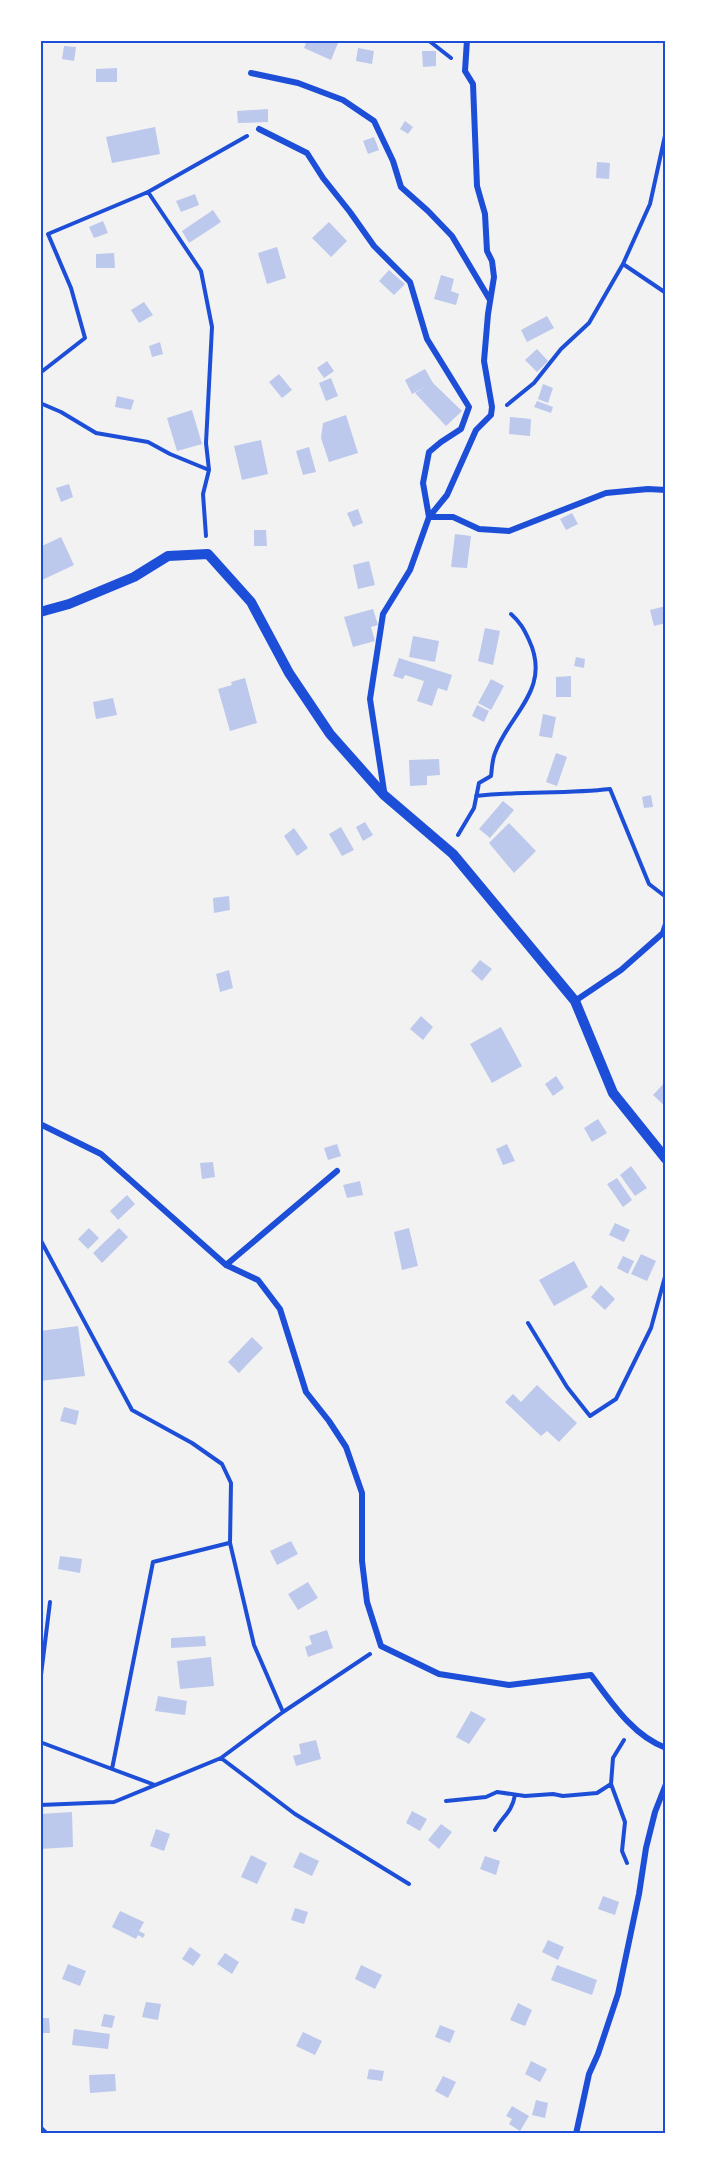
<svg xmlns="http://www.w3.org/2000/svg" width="706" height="2174" viewBox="0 0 706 2174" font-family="Helvetica,sans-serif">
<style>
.building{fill:#bdc9ec}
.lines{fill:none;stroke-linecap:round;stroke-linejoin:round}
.path{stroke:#1d4ed8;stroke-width:4}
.minor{stroke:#1d4ed8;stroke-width:6}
.tertiary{stroke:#1d4ed8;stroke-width:10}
.neatline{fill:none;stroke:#1d4ed8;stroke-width:2}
</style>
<rect width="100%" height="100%" fill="#f2f2f2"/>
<path class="building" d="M307 40H332L338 43 331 60 304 48Z
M64 46 76 47 74 61 62 59Z
M358 48 374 51 372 64 356 61Z
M422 51H436V66L423 67Z
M117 68V82H96V69Z
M268 109V122L238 123 237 111Z
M405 121 413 127 408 134 400 129Z
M155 127 160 154 112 163 106 137Z
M374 137 379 150 368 154 363 141Z
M597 162 610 163 609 179 596 178Z
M195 194 199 205 181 212 176 201Z
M213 210 221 222 189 243 182 231Z
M103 221 108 233 94 238 89 227Z
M329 222 347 241 331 257 312 238Z
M277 247 286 278 267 284 258 253Z
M114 253 115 268H96V254Z
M389 270 405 284 394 295 379 281Z
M441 275 454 279 451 291 459 294 456 305 434 299Z
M144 302 153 315 139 323 131 310Z
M547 316 554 328 527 342 521 330Z
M160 342 163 354 152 357 149 346Z
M537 349 548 361 537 372 525 360Z
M327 361 334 371 324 378 317 368Z
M425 369 433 383 462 411 446 426 415 393 427 386 412 394 405 380Z
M279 374 292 390 282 398 269 382Z
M331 378 338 396 326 401 319 383Z
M543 384 553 388 548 403 538 399Z
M117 396 134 400 131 410 115 407Z
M537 401 553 407 551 413 534 407Z
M192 410 202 444 177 451 167 418Z
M346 415 358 453 329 462 321 438 323 423Z
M510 417 531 419 530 436 509 434Z
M261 440 268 474 242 480 234 446Z
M309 447 316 472 303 475 296 451Z
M69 484 73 497 61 502 56 488Z
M358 509 363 523 353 527 347 513Z
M572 513 578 524 566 530 560 519Z
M254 530H266L267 546H254Z
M455 534 471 536 467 568 451 567Z
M61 537 74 565 40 581V547Z
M369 561 375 585 358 589 353 565Z
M666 606V623L654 626 650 610Z
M373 609 378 625 371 627 375 641 353 647 344 617Z
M485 628 500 631 493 665 478 661Z
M413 636 439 641 435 662 409 657Z
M576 657 585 659 584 668 574 666Z
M399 658 452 675 447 691 438 688 432 706 417 701 424 681 405 675 403 679 393 676Z
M571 676V697H556V677Z
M245 678 257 723 230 731 218 689 232 685 231 682Z
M491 679 504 686 491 710 478 703Z
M113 698 117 715 96 719 93 702Z
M477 705 489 711 484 722 472 716Z
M543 714 556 717 552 738 539 736Z
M556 753 567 757 557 786 546 782Z
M439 759 440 775 427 776V785L410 786 409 760Z
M651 795 653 807 644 808 642 797Z
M503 801 514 810 490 838 479 829Z
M365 822 373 835 363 841 356 827Z
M509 823 536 851 514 873 489 843Z
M341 827 354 850 342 856 329 834Z
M294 828 308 848 297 856 284 836Z
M229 896 230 910 214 913 213 898Z
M480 960 492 969 482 981 471 971Z
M229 970 233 988 220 992 216 974Z
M421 1016 433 1027 423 1040 410 1029Z
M501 1027 522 1066 492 1083 470 1044Z
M556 1076 564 1088 553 1096 545 1084Z
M666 1081V1107L653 1095Z
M598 1119 607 1133 592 1142 584 1128Z
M337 1144 341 1156 328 1160 324 1148Z
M507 1144 515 1161 503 1165 496 1149Z
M213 1162 215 1177 202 1179 200 1163Z
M631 1166 647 1188 635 1196 620 1175Z
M617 1178 632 1200 623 1207 607 1184Z
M360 1181 363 1195 347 1198 343 1185Z
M127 1195 135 1204 118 1220 110 1211Z
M615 1223 630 1230 624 1242 609 1235Z
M89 1228 99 1238 88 1249 78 1239Z
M119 1228 128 1237 102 1263 93 1253Z
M409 1228 418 1266 402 1270 394 1232Z
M641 1254 656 1261 647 1281 631 1274Z
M623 1256 634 1261 628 1274 617 1268Z
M574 1261 588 1287 554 1306 539 1280Z
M601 1285 615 1299 605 1310 591 1297Z
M78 1326 85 1376 40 1381V1331Z
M252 1337 263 1348 239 1373 228 1362Z
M537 1385 577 1423 559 1442 547 1431 541 1436 505 1402 513 1394 521 1402Z
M64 1407 79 1411 76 1425 60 1421Z
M291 1541 298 1554 277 1565 270 1551Z
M60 1556 82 1559 80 1573 58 1569Z
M308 1582 318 1598 298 1610 288 1594Z
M327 1630 333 1648 308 1657 305 1647 312 1644 309 1636Z
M205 1636 206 1646 171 1648V1638Z
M211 1657 214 1686 180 1689 177 1661Z
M158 1696 187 1701 185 1715 155 1711Z
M471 1711 486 1719 469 1744 456 1737Z
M316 1740 321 1759 296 1766 293 1756 301 1754 299 1744Z
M412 1811 427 1819 420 1831 406 1823Z
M72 1812 73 1847 40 1849V1814Z
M441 1824 452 1832 439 1849 428 1840Z
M156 1829 170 1834 164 1851 150 1846Z
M300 1852 319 1861 312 1876 293 1867Z
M251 1855 267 1863 257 1884 241 1877Z
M485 1856 500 1861 496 1875 480 1869Z
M603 1896 619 1902 615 1915 598 1909Z
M295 1908 308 1912 304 1924 291 1920Z
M120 1911 144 1922 139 1931 145 1934 143 1938 138 1935 136 1939 112 1927Z
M548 1940 564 1947 558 1960 542 1952Z
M190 1947 201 1955 193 1966 182 1959Z
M225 1953 239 1962 232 1974 217 1964Z
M68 1964 86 1971 80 1986 62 1979Z
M361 1965 382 1975 375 1989 355 1979Z
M557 1965 597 1980 592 1995 551 1980Z
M146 2002 161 2004 158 2020 142 2017Z
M518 2003 532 2010 525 2026 510 2020Z
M104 2014 115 2016 112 2028 101 2026Z
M40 2018H49L50 2033H40Z
M440 2025 455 2031 450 2043 435 2037Z
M74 2029 110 2034 108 2049 72 2045Z
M303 2032 322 2041 315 2055 296 2046Z
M531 2061 547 2069 540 2082 525 2074Z
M369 2069 384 2071 382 2081 367 2079Z
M115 2074 116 2091 90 2093 89 2075Z
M443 2076 456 2082 448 2098 435 2091Z
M536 2100 548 2103 545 2118 532 2115Z
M512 2106 529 2116 520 2131 509 2124 512 2119 506 2116Z"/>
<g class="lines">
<path class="path" d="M428 40 451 58
M148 192 201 271 212 327 206 443 209 470 203 494 206 536
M623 264 666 293
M40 373 85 338 71 288 48 234 148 192 247 136
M40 403 61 412 96 433 148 442 170 454 209 470
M507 405 534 383 561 349 589 323 623 264 650 204 666 131
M476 796C521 791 566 794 610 789L649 884 666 897
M458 835 474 808 479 783 491 776C492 769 492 760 495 753 510 713 552 689 529 640 524 629 520 622 511 614
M40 1239 132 1410 192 1443 222 1464 231 1483 230 1543 254 1645 283 1712 221 1758 114 1802 40 1805
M528 1323 567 1387 590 1416 616 1399 651 1328 666 1273
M40 1683 50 1602
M283 1712 370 1654
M624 1740 613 1758 611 1784 625 1822 622 1851 627 1863
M40 1742 112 1769
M221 1758 295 1814 409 1884
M155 1785 112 1769 153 1562 229 1543
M446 1801 486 1797 497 1792 525 1796 553 1794 563 1796 597 1793 611 1784
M495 1830C503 1816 512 1812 515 1795"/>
<path class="minor" d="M251 73 298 83 343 100 374 121 393 161 401 187 428 211 452 236 490 300
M259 129 307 153 323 178 350 212 374 246 410 282 427 339 469 407 461 429 441 442 429 452 423 483 429 517 410 570 383 614 370 699 384 791
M429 517 447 495 476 430 491 415 492 407 484 361 488 314 494 277 492 261 487 251 485 214 477 186 473 84 465 71 467 40
M429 517H453L479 529 509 531 606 493 648 489 666 490
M575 1001 621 970 663 933 666 924
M40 1124 101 1154 226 1265 258 1280 280 1309 306 1392 329 1421 346 1447 362 1493V1561L367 1602 381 1646 439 1674 509 1685 591 1675C611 1702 633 1736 666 1748
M226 1265 337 1171
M40 2128 46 2134
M576 2134 589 2074 598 2054 618 1994 639 1894 646 1848 655 1812 666 1784"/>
<path class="tertiary" d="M40 612 69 604 134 577 168 556 208 554 251 602 289 673 330 734 384 795 453 854 575 1001 613 1093 666 1159"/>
</g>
<rect width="706" height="2174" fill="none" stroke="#ffffff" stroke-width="84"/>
<rect x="42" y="42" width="622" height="2090" class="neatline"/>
</svg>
